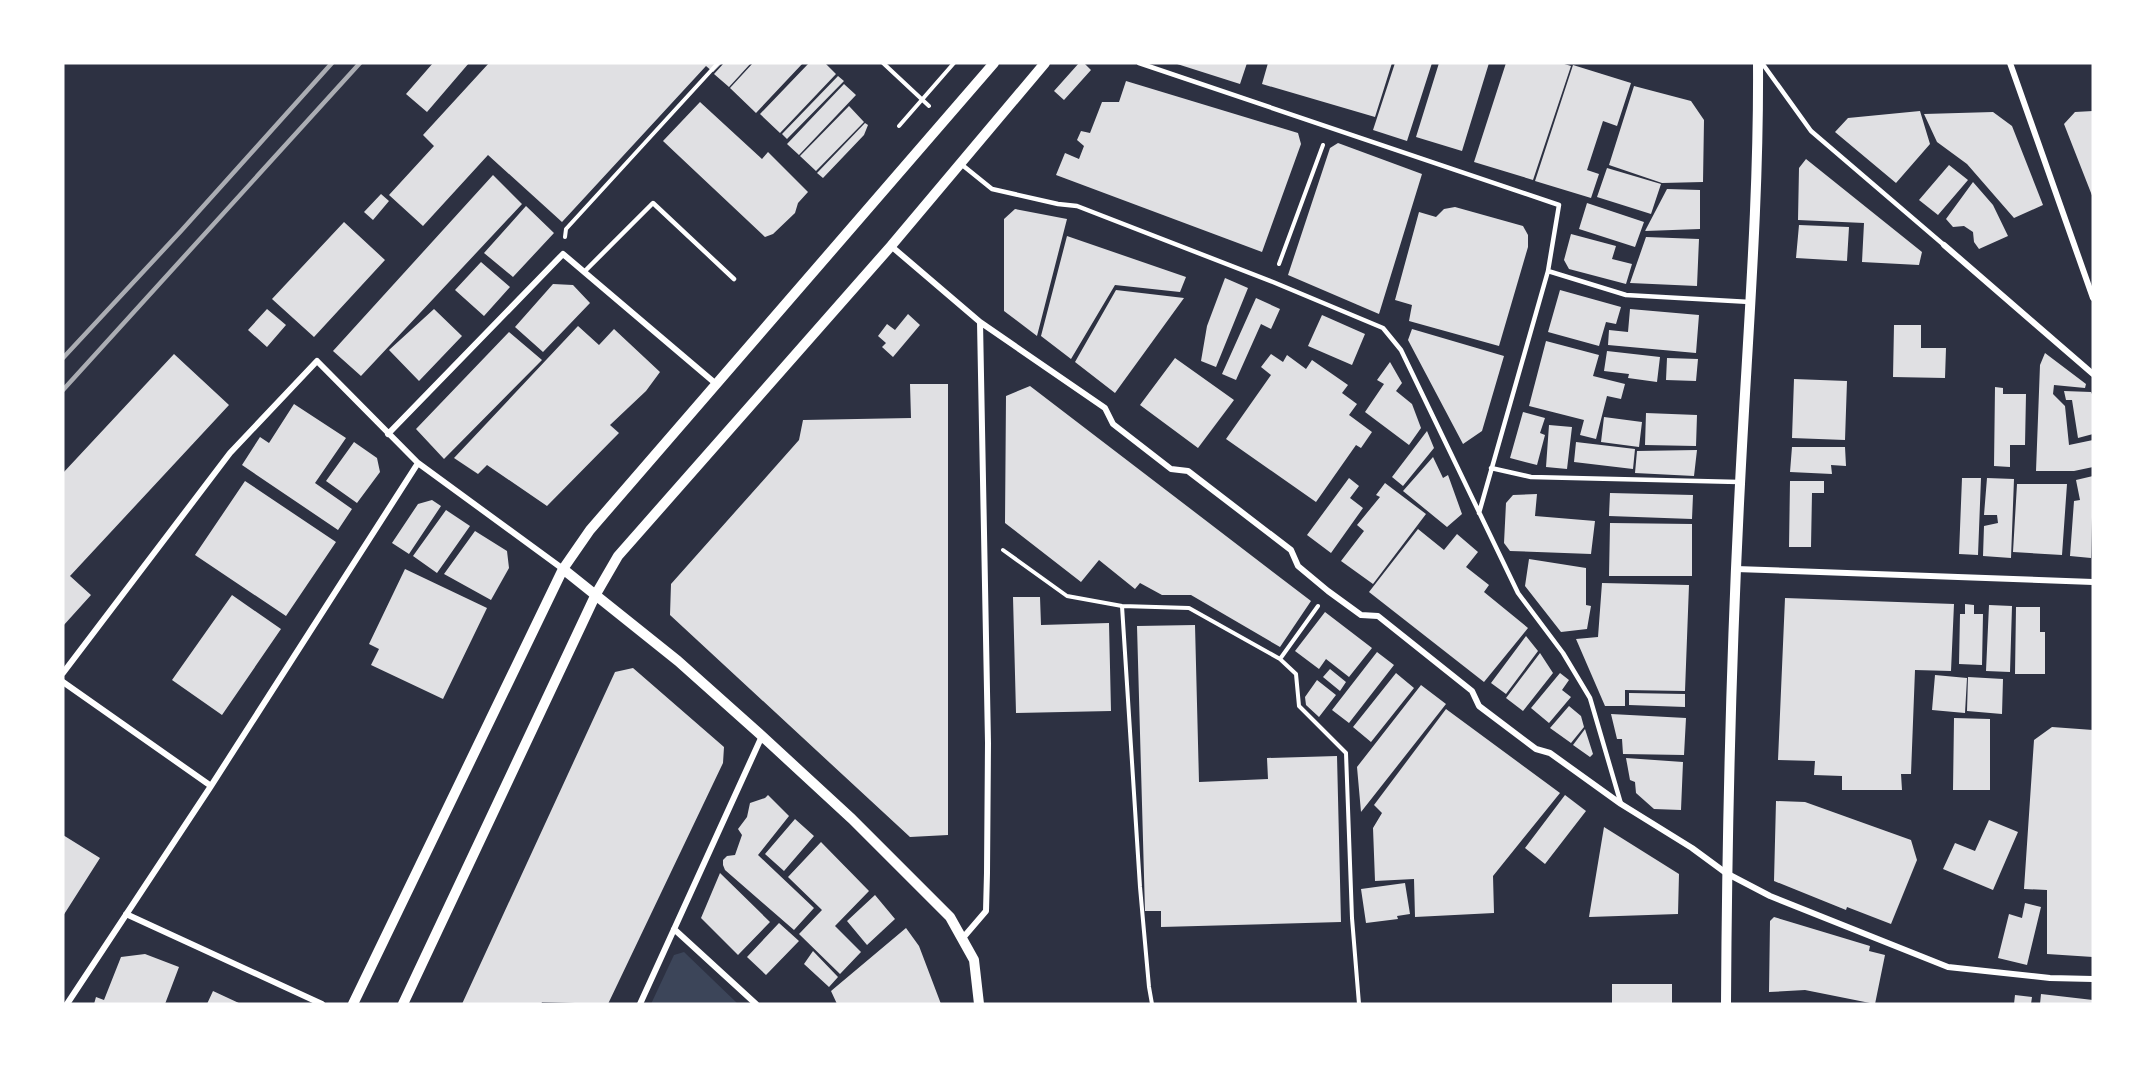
<svg xmlns="http://www.w3.org/2000/svg" width="2156" height="1067" viewBox="0 0 2156 1067" font-family="Overpass,sans-serif">
<style>
.green{fill:#3c4559}
.building{fill:#e0e0e3}
.lines{fill:none;stroke-linecap:round;stroke-linejoin:round}
.path{stroke:#fff;stroke-width:4}
.service{stroke:#fff;stroke-width:4.5}
.minor{stroke:#fff;stroke-width:6}
.tertiary{stroke:#fff;stroke-width:10}
.rail{stroke:#abadb3;stroke-width:4.5}
</style>
<rect width="100%" height="100%" fill="#2d3142"/>
<path class="green" d="M684 952 738 1004H651L674 955Z"/>
<path class="building" d="M433 63H469L427 112 406 94Z
M489 63H722L713 72 706 66 562 222 488 155 423 226 389 195 434 146 423 135Z
M724 63H751L729 87 714 74Z
M753 63H803L756 113 730 88Z
M809 63H825L836 74 780 133 760 114Z
M1079 63H1084L1091 70 1064 100 1054 91Z
M1174 63H1247L1240 84Z
M1268 63H1392L1375 117 1262 84Z
M1395 63H1432L1407 141 1373 130Z
M1439 63H1489L1462 151 1416 137Z
M1506 63H1561L1571 66 1533 180 1474 162Z
M1573 65 1631 83 1617 126 1603 121 1587 170 1599 174 1591 198 1535 181Z
M838 76 844 81 787 139 782 134Z
M1126 81 1298 133 1301 144 1262 252 1056 175 1065 153 1079 159 1084 146 1077 140 1081 131 1090 133 1102 102H1119Z
M844 84 856 95 799 155 787 144Z
M1634 86 1691 101 1704 120 1703 182 1662 183 1609 165Z
M700 102 762 159 768 152 808 192 798 203 795 213 773 234 765 237 663 141Z
M849 106 864 122 816 171 800 156Z
M1920 111 1930 144 1896 183 1835 132 1848 118Z
M2093 111V198L2064 124 2075 112Z
M1993 112 2012 126 2043 205 2014 218 1967 164 1937 142 1924 114Z
M865 123 868 125 864 135 823 178 817 173Z
M1338 143 1422 174 1379 314 1288 275 1330 148Z
M1806 159 1922 252 1919 265 1862 262 1864 223 1798 220 1799 168Z
M1949 165 1968 180 1938 215 1919 200Z
M1607 168 1661 184 1651 214 1597 197Z
M493 175 522 204 361 376 333 351Z
M1973 182 1993 205 2008 236 1979 249 1974 242 1973 232 1964 226 1953 227 1946 219Z
M1667 189 1700 190V229L1645 231Z
M381 194 389 201 373 220 364 212Z
M1587 203 1644 222 1635 247 1579 229Z
M526 206 554 233 513 277 484 253Z
M1455 207 1523 226 1528 235V247L1499 346 1409 321 1412 305 1395 300 1419 212 1436 217 1444 209Z
M1015 209 1067 219 1037 336 1004 311V219Z
M344 222 385 260 314 337 272 299Z
M1799 225 1849 227 1847 261 1796 258Z
M1571 234 1616 246 1612 259 1632 264 1626 284 1569 269 1564 260Z
M1067 236 1186 277 1180 292 1115 285 1071 359 1041 336Z
M1646 237 1699 239 1697 286 1630 283Z
M481 262 510 287 484 316 455 290Z
M1225 278 1248 288 1216 367 1201 361 1207 326Z
M553 284 573 285 590 303 543 352 515 327Z
M1116 290 1184 298 1115 393 1075 362Z
M1560 290 1621 307 1616 324 1606 322 1599 346 1548 332Z
M1256 298 1280 309 1271 329 1261 324 1236 380 1222 374Z
M267 309 286 325 267 347 248 330Z
M434 309 462 336 419 381 389 350Z
M1630 309 1699 315 1696 353 1608 345 1609 330 1628 332Z
M908 314 920 325 893 357 882 347 886 343 878 336 887 324 895 330Z
M1322 315 1365 334 1352 365 1308 346Z
M1894 325H1921V348H1946L1945 378 1893 377Z
M578 326 599 345 614 329 660 372 646 391 610 425 619 433 547 506 487 465 478 474 454 458Z
M1412 329 1504 356 1482 431 1463 444 1408 340Z
M509 332 542 360 444 459 416 429Z
M1546 341 1599 355 1593 376 1625 384 1621 399 1607 396 1596 439 1580 435 1584 420 1529 406Z
M1607 351 1660 357 1657 382 1628 378 1629 374 1604 371Z
M2045 353 2086 384 2085 388 2054 385 2053 394 2065 406 2069 445 2093 440V467L2074 471H2036L2040 365Z
M174 354 229 405 70 576 91 595 63 626V473Z
M1271 354 1283 362 1287 355 1306 369 1312 360 1348 385 1342 393 1357 404 1349 415 1372 432 1361 448 1356 445 1316 502 1226 439 1271 375 1261 367Z
M1175 358 1234 400 1198 448 1140 405Z
M1667 358 1698 359 1696 381 1666 380Z
M1390 362 1402 383 1396 391 1412 404 1421 428 1409 445 1365 412 1384 384 1377 380Z
M1794 379 1847 381 1845 440 1792 438Z
M910 384H948V835L910 837 670 615 671 584 799 440 803 420 911 418Z
M1030 386 1311 601 1280 647 1191 595H1162L1140 583 1135 589 1099 560 1081 582 1005 523 1006 396Z
M1995 387 2003 388V394H2026L2025 445H2010V467L1994 466Z
M2064 391 2091 392 2093 396V434L2078 438 2072 400H2066Z
M294 404 346 438 315 483 352 509 338 530 242 465 260 437 269 443Z
M1523 412 1545 418 1540 433 1545 435 1537 465 1510 458Z
M1646 413 1697 415 1696 446 1645 445Z
M1604 417 1642 422 1639 447 1601 442Z
M1549 425 1572 427 1567 469 1546 467Z
M1427 431 1434 448 1403 486 1392 477Z
M354 442 377 458 380 472 357 503 326 481Z
M1576 442 1635 449 1633 469 1574 462Z
M1792 447H1845L1846 466 1831 465 1832 474 1790 472Z
M1697 450 1694 476 1635 473 1637 451Z
M1433 457 1443 478 1448 475 1462 514 1447 527 1403 491Z
M2093 476 2091 558 2070 556 2074 501 2080 500 2076 480Z
M1349 478 1359 486 1350 498 1363 508 1331 553 1307 535Z
M1962 478H1981L1978 555 1959 554Z
M1987 478 2014 479 2011 558 1983 556 1984 526 1998 523 1997 515H1984Z
M245 481 336 542 286 616 195 555Z
M1790 481H1824V493H1812L1811 547H1789Z
M1385 483 1426 514 1373 584 1341 561 1364 531 1357 525 1380 497 1376 495Z
M2017 484H2067L2062 555 2013 552Z
M1610 493 1693 495 1692 519 1609 516Z
M1537 494 1535 516 1595 521 1591 554 1510 551 1504 543 1506 503 1513 495Z
M432 500 441 506 409 554 392 543 418 504Z
M446 510 470 526 437 573 413 556Z
M1610 523 1692 524V576H1609Z
M1418 529 1444 550 1457 534 1478 552 1466 567 1489 585 1484 592 1528 628 1484 682 1369 592Z
M475 531 507 551 509 568 491 600 444 574Z
M1529 559 1586 568V605L1591 606 1587 629 1561 632 1525 586Z
M405 569 487 608 443 699 371 665 379 649 369 644Z
M1602 583 1689 585 1685 691 1625 690V706H1605L1576 639 1598 637Z
M232 595 281 629 222 715 172 680Z
M1013 597H1040L1041 625 1109 623 1111 711 1016 713Z
M1785 598 1954 604 1951 671 1915 670 1911 774H1901L1902 790H1842V776L1814 775 1815 761 1778 760Z
M1965 604 1974 605V614H1983L1982 665 1959 664 1960 614H1965Z
M1989 605 2012 606 2010 672 1986 671Z
M2016 607H2040V632H2045V674H2015Z
M1325 612 1372 648 1349 677 1326 659 1319 669 1295 651Z
M1195 625 1199 782 1268 779 1267 758 1337 756 1341 922 1161 927V911H1145L1137 626Z
M1526 636 1538 651 1506 694 1491 683Z
M1377 652 1394 665 1349 723 1332 710Z
M1540 653 1553 673 1523 711 1506 698Z
M633 668 724 747 723 763 608 1004 542 1002 541 1004H462L615 672Z
M1330 669 1346 682 1340 691 1323 677Z
M1396 673 1414 688 1371 742 1353 727Z
M1560 673 1569 680 1562 690 1571 697 1549 723 1531 708Z
M1935 675 1967 678 1965 713 1932 710Z
M1968 677 2003 679 2002 714 1967 711Z
M1317 680 1336 695 1319 717 1306 705 1305 697Z
M1421 685 1446 704 1361 812 1357 767Z
M1629 693 1685 694V707L1629 705Z
M1569 706 1581 716 1584 727 1571 743 1550 728Z
M1446 709 1560 793 1493 876 1494 913 1415 917 1414 879 1375 881 1373 828 1382 813 1374 805Z
M1611 714 1686 718 1684 755 1623 754 1622 739H1617Z
M1954 718 1990 719V790H1953Z
M2052 727 2093 730V957L2047 954V890L2024 889 2034 740Z
M1585 729 1593 754 1590 757 1573 745Z
M1626 758 1683 762 1681 810 1654 809 1636 793 1635 782 1630 780Z
M768 795 789 816 758 855 814 908 794 930 725 870 723 865V860L727 856 735 855 742 835 738 829 747 817 750 803 765 798Z
M1565 795 1586 811 1545 864 1525 848Z
M1776 801 1805 802 1911 840 1917 860 1891 924 1847 907 1846 910 1774 881Z
M795 819 814 836 784 871 765 854Z
M1989 820 2018 832 1993 890 1943 869 1955 843 1975 851Z
M1604 827 1679 874 1678 914 1589 917Z
M63 835 100 858 63 916Z
M821 842 869 891 835 926 861 952 840 974 799 934 822 910 788 877Z
M720 873 770 922 738 955 701 918Z
M1405 883 1410 914 1397 916 1398 919 1366 923 1361 889Z
M875 895 895 919 867 945 847 921Z
M2025 903 2041 907 2027 965 1998 958 2009 914 2022 918Z
M1774 917 1870 946 1869 951 1885 955 1875 1004 1805 990 1769 992 1770 921Z
M779 923 799 941 766 975 747 957Z
M906 928 919 946 941 1004H837L831 991Z
M813 951 838 977 829 987 804 964Z
M145 954 179 967 165 1004H94L96 997 104 1000 121 957Z
M1612 984H1672V1004H1612Z
M213 991 241 1004H207Z
M2041 994 2093 1000V1004H2040Z
M2015 995 2032 997 2031 1004H2014Z"/>
<g class="lines">
<path class="path" d="M883 63 929 106
M899 126 954 63
M565 237 566 229 718 63
M1279 264 1323 145
M1003 550 1067 596 1122 606 1189 608 1280 659 1296 674 1299 706 1346 753 1352 918 1359 1004
M1122 606 1140 887 1149 987 1152 1004
M1280 659 1318 606"/>
<path class="service" d="M1139 63 1559 205 1548 271 1479 513
M1762 63 1811 131 1944 245
M961 164 992 189 1058 204 1077 206 1273 282 1383 328 1401 350 1518 593 1563 653 1590 698 1621 804
M1548 271 1626 295 1750 302
M584 272 653 203 734 279
M1491 468 1531 477 1739 482"/>
<path class="minor" d="M2010 63 2093 298
M1944 245 2093 374
M891 246 980 322 988 743 987 873 986 911 962 939
M980 322 1105 408 1113 424 1171 469 1188 471 1291 550 1298 566 1328 591 1361 615 1378 616 1472 691 1479 706 1536 749 1550 753 1621 804 1692 848 1726 873 1770 896 1948 967 2050 978 2093 979
M388 434 563 254 715 383
M1736 569 2093 582
M63 673 230 453 317 361 418 463 563 569
M63 682 211 786
M126 914 322 1004
M674 929 756 1004
M67 1004 211 786 418 463
M640 1004 762 736"/>
<path class="tertiary" d="M563 569 678 661 762 736 852 819 950 917 974 960 979 1004
M353 1004 563 569 590 530 994 63
M403 1004 596 594 618 556 891 246 1045 63
M1726 1004C1727 831 1731 657 1740 484 1747 343 1759 203 1758 63"/>
<path class="rail" d="M63 358 181 231 332 63
M63 390 360 63"/>
</g>
<rect width="2156" height="1067" fill="none" stroke="#ffffff" stroke-width="129"/>
</svg>
